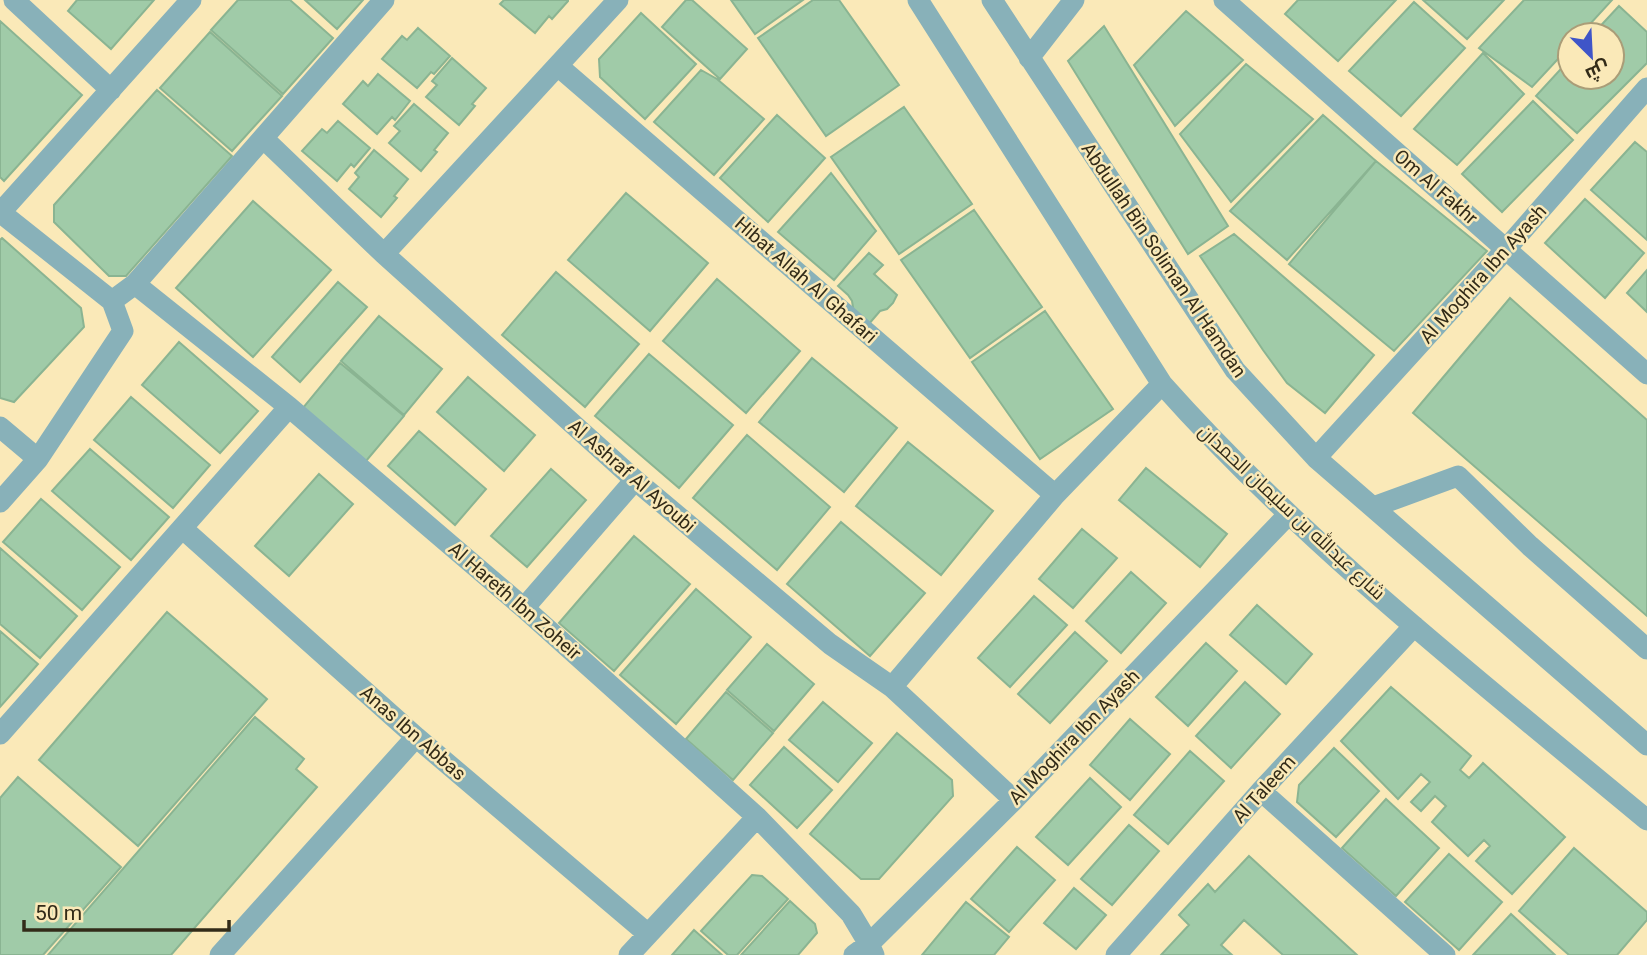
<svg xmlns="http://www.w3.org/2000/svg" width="1647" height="955" viewBox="0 0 1647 955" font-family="Roboto,Cairo,sans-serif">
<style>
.building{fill:#a0cba8;stroke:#8ab492;stroke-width:2}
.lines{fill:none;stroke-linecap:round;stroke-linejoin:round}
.minor{stroke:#88b1b9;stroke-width:21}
.labels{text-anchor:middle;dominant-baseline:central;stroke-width:5;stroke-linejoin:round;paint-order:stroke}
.street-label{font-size:19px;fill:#322b18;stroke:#fae9b8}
</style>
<rect width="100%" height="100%" fill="#fae9b8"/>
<path class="building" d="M77 0H154L111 49 68 11Z
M238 0H290L333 38 283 94 211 30Z
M305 0H363L337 29Z
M504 0H568V1L552 19 549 16 535 33 500 4Z
M686 0H692L747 49 720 79 662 27Z
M731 0H803L755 34Z
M813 0H839L899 85 826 136 758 38Z
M1298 0H1396L1338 61 1285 14Z
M1423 0H1504L1467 39Z
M1524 0H1612L1580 35H1570V46L1532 87 1479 48Z
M1414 2 1465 48 1401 116 1349 71Z
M1619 6 1647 32V63L1577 133 1536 96 1570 59V77H1612V35H1592Z
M1186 11 1243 60 1175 126 1134 65Z
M641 13 696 64 645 119 600 77 599 59Z
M0 21 82 95 4 181 0 177Z
M1104 26 1228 226 1188 254 1068 61Z
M418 28 450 56 434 74 431 72 417 88 382 59 402 36 407 40Z
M210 32 282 96 232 151 160 88Z
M1483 53 1524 94 1457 165 1414 129Z
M452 58 486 88 472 104 475 106 459 125 426 97 437 85 432 81Z
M1246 64 1313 119 1231 202 1180 134Z
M701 70 717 79 764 119 714 175 654 122Z
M378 74 410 101 395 120 392 117 377 134 343 104 363 81 368 86Z
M157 90 232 156 126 276H109L54 222V205Z
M1533 101 1573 140 1502 212 1462 174Z
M414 104 448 133 434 150 437 152 421 171 389 143 400 131 394 126Z
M904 107 972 204 899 254 831 157Z
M777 115 825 158 768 222 720 178Z
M1323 115 1376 161 1287 260 1230 211Z
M338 121 370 148 354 167 351 164 337 181 302 151 322 129 327 133Z
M1635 142 1647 152V240L1591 190Z
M374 150 408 179 394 196 397 198 381 217 349 189 359 177 355 173Z
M1376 161 1487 251 1394 351 1289 264Z
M831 173 876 231 834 280 778 232Z
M626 193 708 263 650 331 568 260Z
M1585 199 1644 253 1605 298 1545 243Z
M253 201 331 270 253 357 176 288Z
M974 210 1042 307 970 358 901 260Z
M1234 234 1374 355 1325 413 1287 383 1263 350 1200 256Z
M2 238 81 308 84 327 14 402 0 398V240Z
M869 253 883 265 874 274 897 295 893 303 887 309 880 311 868 325 854 313 852 301 848 295 838 286Z
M1647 270V312L1627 293Z
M556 272 639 344 585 407 502 335Z
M717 279 800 351 746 413 663 341Z
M338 282 367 307 300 382 272 357Z
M1510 298 1647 420V616L1413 413Z
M1045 311 1113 409 1040 459 972 362Z
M379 316 442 369 404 415 341 361Z
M179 342 258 411 220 453 142 385Z
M649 354 733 425 679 488 595 416Z
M812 358 897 428 844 492 759 422Z
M340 363 404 416 366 461 302 409Z
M468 377 535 435 504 471 437 412Z
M131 397 210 465 173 508 94 440Z
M419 431 486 489 455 525 388 466Z
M747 435 830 507 777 570 693 498Z
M908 442 993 511 941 575 856 506Z
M90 449 169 517 131 560 52 491Z
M1146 468 1227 534 1200 567 1119 500Z
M551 469 586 500 527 567 491 536Z
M319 474 353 504 289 576 255 546Z
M41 499 120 567 82 610 3 542Z
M841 522 925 593 870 656 787 584Z
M1082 529 1117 558 1073 608 1039 579Z
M634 536 690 584 614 671 559 623Z
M0 548 77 616 40 658 0 624Z
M1131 572 1166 603 1121 653 1086 621Z
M696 589 751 637 676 724 620 675Z
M1034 596 1067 625 1010 687 978 658Z
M1257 605 1312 654 1286 684 1230 635Z
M167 612 267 699 138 846 39 760Z
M0 631 38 664 0 707Z
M1075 632 1107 661 1050 723 1018 694Z
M1206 643 1237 671 1188 726 1156 697Z
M767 644 814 684 774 731 727 690Z
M1245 682 1280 714 1231 768 1196 736Z
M1391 687 1471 756 1460 770 1469 778 1483 763 1565 837 1512 894 1476 861 1490 846 1484 840 1468 856 1432 822 1446 806 1435 796 1421 811 1411 802 1430 782 1421 774 1398 799 1341 741Z
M726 692 773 733 733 780 686 739Z
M823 702 872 743 838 782 789 740Z
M255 717 304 759 296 769 317 787 171 955H48Z
M1130 719 1170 754 1130 800 1090 765Z
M897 733 952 780 953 796 879 879H861L810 834Z
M784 747 832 790 797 828 750 785Z
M1334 748 1379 791 1336 837 1297 802 1299 785Z
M1190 751 1224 781 1168 844 1134 815Z
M18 777 121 867 43 955H0V798Z
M1090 778 1121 807 1068 865 1036 837Z
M1386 799 1439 848 1396 896 1342 848Z
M1129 825 1159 851 1112 905 1081 879Z
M1017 847 1055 880 1009 932 971 899Z
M1574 848 1647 912V920L1617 955H1569L1519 911Z
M1449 854 1502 902 1459 950 1405 902Z
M1249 856 1357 955H1283L1244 920 1221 945 1232 955H1161L1189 925 1179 915 1208 884 1215 892Z
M752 875 762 876 788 899 737 955H728L701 931Z
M1074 888 1106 915 1076 949 1044 923Z
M790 901 815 924 817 933 798 955H741Z
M966 902 1009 937 994 955H922Z
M1511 914 1555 955H1473Z
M694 930 722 955H672Z"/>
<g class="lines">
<path class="minor" d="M14 0 111 90
M918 0 1162 384C1307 547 1480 681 1647 820
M992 0 1235 370 1316 458 1647 745
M1224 0 1647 374
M1029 58 1074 0
M558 66 1055 495
M263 138 384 254 635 480 830 644 892 687 1014 800
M0 212 112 301 123 331 38 459 0 502
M0 213 191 0
M384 254 618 0
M135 284 289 407 524 608 757 817 851 914 869 944 874 955
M112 301 135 284 384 0
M0 427 38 459
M1316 458 1506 249 1647 88
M1373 507 1458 476 1530 546 1647 649
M182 528 416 737 648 934
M524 608 635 480
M892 687 1055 495 1162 384
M0 734 289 407
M1261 791 1445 955
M220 955 416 737
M629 955 757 817
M854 955 869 944 1014 800 1288 515
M1116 955 1261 791 1414 626"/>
</g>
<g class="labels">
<g class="street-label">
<text transform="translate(1436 187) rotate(41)">Om Al Fakhr</text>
<text transform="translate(1164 260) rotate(56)">Abdullah Bin Soliman Al Hamdan</text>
<text transform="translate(1483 274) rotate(-48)">Al Moghira Ibn Ayash</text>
<text transform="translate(806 280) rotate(41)">Hibat Allah Al Ghafari</text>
<text transform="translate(632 476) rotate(41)">Al Ashraf Al Ayoubi</text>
<text transform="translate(1292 512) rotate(43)">شارع عبدالله بن سليمان الحمدان</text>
<text transform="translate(515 601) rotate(41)">Al Hareth Ibn Zoheir</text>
<text transform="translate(413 733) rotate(41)">Anas Ibn Abbas</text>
<text transform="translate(1074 737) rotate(-46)">Al Moghira Ibn Ayash</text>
<text transform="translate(1264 789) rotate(-48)">Al Taleem</text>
</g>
</g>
<g transform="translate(1591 56) rotate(156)"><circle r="33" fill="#fae9b8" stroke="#aa9d78" stroke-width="2"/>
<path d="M0-5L12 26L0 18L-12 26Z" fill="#3f55c8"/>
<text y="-10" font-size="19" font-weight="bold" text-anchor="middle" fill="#322b18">ش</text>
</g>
<path d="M24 920v10h205v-10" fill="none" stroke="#322b18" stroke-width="3.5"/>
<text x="35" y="920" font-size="21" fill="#322b18" stroke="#fae9b8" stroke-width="5" paint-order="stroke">50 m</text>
</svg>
